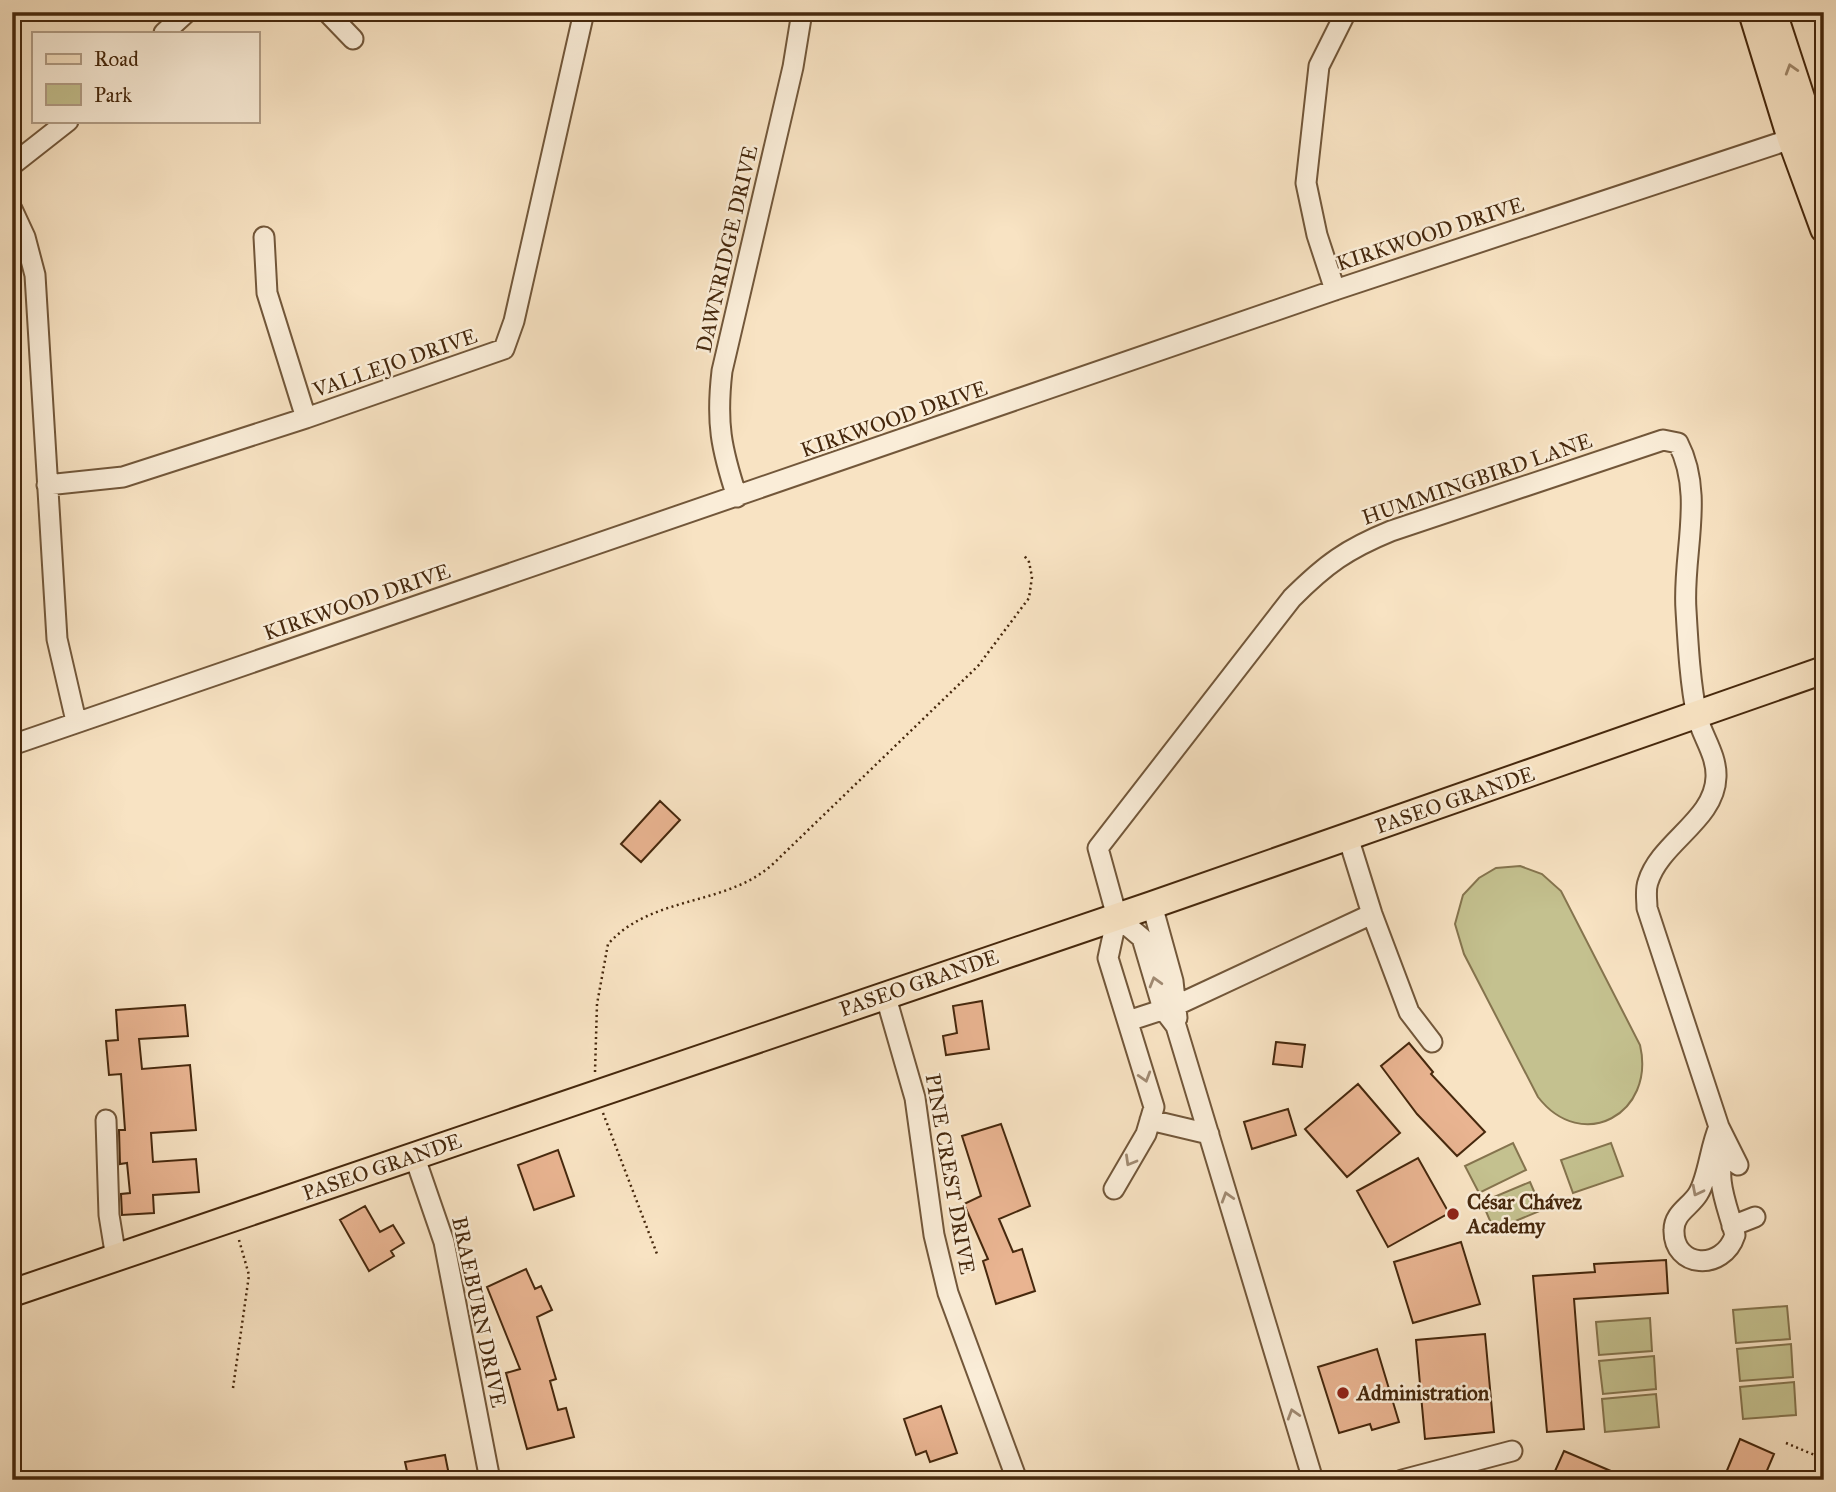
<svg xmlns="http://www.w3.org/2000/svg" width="1836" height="1492" viewBox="0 0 1836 1492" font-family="'IM FELL Great Primer',serif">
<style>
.green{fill:#c4c18f;stroke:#85744e;stroke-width:2}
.building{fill:#e9b491;stroke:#46280d;stroke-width:2}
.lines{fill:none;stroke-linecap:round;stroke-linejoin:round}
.minor-casing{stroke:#72573a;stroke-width:23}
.major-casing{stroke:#46280d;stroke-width:30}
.path{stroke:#46280d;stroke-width:2.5;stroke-dasharray:2 3.5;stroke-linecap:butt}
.minor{stroke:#faedd8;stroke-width:19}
.major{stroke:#f8e3c3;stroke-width:26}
.oneway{stroke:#9f8668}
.oneway2{stroke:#a08a72}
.poi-dot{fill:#8f2418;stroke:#faedd8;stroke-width:2.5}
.labels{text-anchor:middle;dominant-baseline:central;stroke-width:5;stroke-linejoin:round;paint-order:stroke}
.street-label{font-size:21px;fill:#46280d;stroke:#faedd8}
.poi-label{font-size:21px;font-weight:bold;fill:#46280d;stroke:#faedd8;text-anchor:start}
</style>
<rect width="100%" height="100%" fill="#f8e3c3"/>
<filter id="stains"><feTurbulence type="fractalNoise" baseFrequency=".00286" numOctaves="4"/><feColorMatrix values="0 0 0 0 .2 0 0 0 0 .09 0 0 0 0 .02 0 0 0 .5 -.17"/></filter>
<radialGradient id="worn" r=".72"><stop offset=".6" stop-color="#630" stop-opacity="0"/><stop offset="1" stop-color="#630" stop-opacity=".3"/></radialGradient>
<path class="green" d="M1520 866 1542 874 1561 891 1640 1045C1656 1114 1582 1154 1538 1097L1464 954 1455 924 1463 895 1479 878 1496 868Z
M1513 1143 1526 1170 1479 1193 1465 1166Z
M1611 1143 1623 1176 1573 1193 1561 1160Z
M1530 1182 1542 1210 1494 1230 1482 1202Z
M1787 1306 1790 1339 1736 1343 1733 1310Z
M1650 1318 1652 1351 1599 1355 1596 1322Z
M1791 1344 1793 1377 1740 1381 1737 1349Z
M1654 1356 1656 1389 1603 1394 1599 1361Z
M1794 1382 1796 1415 1743 1419 1740 1387Z
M1656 1394 1659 1427 1605 1432 1602 1399Z"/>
<path class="building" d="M660 801 680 820 641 862 621 844Z
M982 1001 989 1049 946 1055 943 1036 957 1033 953 1006Z
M185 1005 188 1036 139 1039 142 1069 190 1065 196 1130 151 1133 153 1162 196 1159 199 1192 153 1195 154 1213 122 1215 121 1194 130 1193 127 1163 120 1164 119 1130H125L121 1074 109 1075 106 1041 118 1040 116 1010Z
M1276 1042 1305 1045 1302 1067 1273 1064Z
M1409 1043 1433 1072 1431 1074 1485 1132 1457 1156 1417 1114 1381 1066Z
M1358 1084 1400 1133 1347 1177 1305 1129Z
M1288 1109 1296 1135 1252 1149 1244 1122Z
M1001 1124 1030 1206 999 1219 1013 1252 1022 1249 1035 1291 996 1304 983 1261 988 1259 964 1204 981 1196 962 1136Z
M558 1150 574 1196 534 1210 518 1165Z
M1418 1158 1449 1213 1388 1247 1357 1191Z
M365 1206 380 1232 393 1225 404 1243 391 1251 394 1256 369 1271 340 1220Z
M1461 1242 1480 1304 1413 1323 1394 1262Z
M1666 1260 1668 1293 1574 1299 1584 1429 1547 1432 1533 1276 1595 1272 1594 1264Z
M526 1269 535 1289 541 1286 552 1310 537 1317 556 1379 550 1381 558 1410 566 1408 574 1437 527 1449 506 1373 520 1369 487 1287Z
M1485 1334 1494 1432 1425 1439 1416 1340Z
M1377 1349 1399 1422 1372 1430 1370 1424 1339 1433 1318 1367Z
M941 1406 957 1453 930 1462 926 1451 916 1455 904 1419Z
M1740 1439 1774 1454 1763 1480H1723Z
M1564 1451 1632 1480H1551Z
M445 1455 450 1480H409L405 1462Z"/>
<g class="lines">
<defs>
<path id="minor" d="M327 12 353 39
M164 33 187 12
M12 165 68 121
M12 209 25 237 35 275 57 639 76 721
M264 237 267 293 306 418
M1335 290 1317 235 1306 183 1319 66 1346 12
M47 485 123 477 306 418 504 349 514 321 584 12
M737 497C721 448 716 423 722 371L793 67 802 12
M12 745 1335 290 1791 139 1804 141
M1348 837 1372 914 1409 1012 1432 1042
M1152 905 1173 981 1177 1018
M1117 917 1142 938 1163 1009 1176 1026 1313 1480
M885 994 915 1098 934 1235 948 1293 1017 1480
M1128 1021 1177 1005 1372 914
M106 1120 109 1215 116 1258
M1150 1120 1209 1134
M1719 1127C1710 1147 1708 1178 1698 1194 1690 1207 1674 1213 1674 1230 1673 1268 1723 1272 1735 1235 1727 1204 1713 1178 1726 1145
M414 1155 444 1242 490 1480
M1114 1189 1146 1134 1154 1107 1108 958 1117 917 1098 848 1292 598C1326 564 1347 549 1391 531L1663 440 1678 443C1705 495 1682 555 1686 610 1688 644 1690 683 1697 716 1702 736 1717 755 1716 777 1715 820 1660 842 1648 882 1645 890 1647 900 1647 908L1719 1127 1738 1165
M1732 1226 1755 1217
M1402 1480 1512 1451"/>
<path id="major" d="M1752 12 1791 139 1824 229
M1773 12 1824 168
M12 1293 1152 905 1824 670"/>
</defs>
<use href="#minor" class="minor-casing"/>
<use href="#major" class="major-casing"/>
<path class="path" d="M595 1072 597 1004 608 944C653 894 727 907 774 863L978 666 1029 598 1032 577 1029 562 1023 554
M603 1113 657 1254
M233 1388 249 1275 239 1240
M1786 1443 1824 1459"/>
<use href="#minor" class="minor"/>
<use href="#major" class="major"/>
</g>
<defs><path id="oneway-chevron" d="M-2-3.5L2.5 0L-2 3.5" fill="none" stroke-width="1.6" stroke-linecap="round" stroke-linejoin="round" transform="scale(1.75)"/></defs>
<use class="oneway" href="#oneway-chevron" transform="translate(1791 69) rotate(-107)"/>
<g class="oneway2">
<use href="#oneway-chevron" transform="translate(1155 982) rotate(-106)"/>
<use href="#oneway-chevron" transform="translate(1145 1077) rotate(73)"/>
<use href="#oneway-chevron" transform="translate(1130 1161) rotate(120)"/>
<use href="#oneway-chevron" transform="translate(1697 1191) rotate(117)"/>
<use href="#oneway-chevron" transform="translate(1227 1197) rotate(-107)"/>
<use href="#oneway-chevron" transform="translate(1293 1414) rotate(-107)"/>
</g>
<g class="poi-dot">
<circle cx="1453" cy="1214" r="7"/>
<circle cx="1343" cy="1393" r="7"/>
</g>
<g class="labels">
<g class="street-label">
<text transform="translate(1430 234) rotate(-18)">KIRKWOOD DRIVE</text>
<text transform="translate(727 249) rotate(-77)">DAWNRIDGE DRIVE</text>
<text transform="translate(395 363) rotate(-19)">VALLEJO DRIVE</text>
<text transform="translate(894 419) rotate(-19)">KIRKWOOD DRIVE</text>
<text transform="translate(1477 479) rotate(-19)">HUMMINGBIRD LANE</text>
<text transform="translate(357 602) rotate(-19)">KIRKWOOD DRIVE</text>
<text transform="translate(1455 800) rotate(-19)">PASEO GRANDE</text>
<text transform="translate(919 983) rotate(-19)">PASEO GRANDE</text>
<text transform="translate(382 1167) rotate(-19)">PASEO GRANDE</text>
<text transform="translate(950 1174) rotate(80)">PINE CREST DRIVE</text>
<text transform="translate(479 1312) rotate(78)">BRAEBURN DRIVE</text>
</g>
<g class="poi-label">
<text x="1467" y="1202">César Chávez<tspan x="1467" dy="24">Academy</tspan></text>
<text x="1357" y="1393">Administration</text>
</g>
</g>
<rect width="1836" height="1492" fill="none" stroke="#f8e3c3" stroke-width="42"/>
<rect x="14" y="14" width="1808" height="1464" fill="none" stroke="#46280d" stroke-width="3.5"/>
<rect x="21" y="21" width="1794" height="1450" fill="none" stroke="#46280d" stroke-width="2"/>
<rect x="32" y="32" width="228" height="91" fill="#faedd8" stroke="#b29e87" stroke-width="2"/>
<rect x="46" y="54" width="35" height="10" fill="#f8e3c3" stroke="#b29e87" stroke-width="2"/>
<text x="94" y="66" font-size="21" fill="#46280d">Road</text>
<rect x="46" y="84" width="35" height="21" fill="#c4c18f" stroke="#b29e87" stroke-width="2"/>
<text x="94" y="102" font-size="21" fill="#46280d">Park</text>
<rect width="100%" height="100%" filter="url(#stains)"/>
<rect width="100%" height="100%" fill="url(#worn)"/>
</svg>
